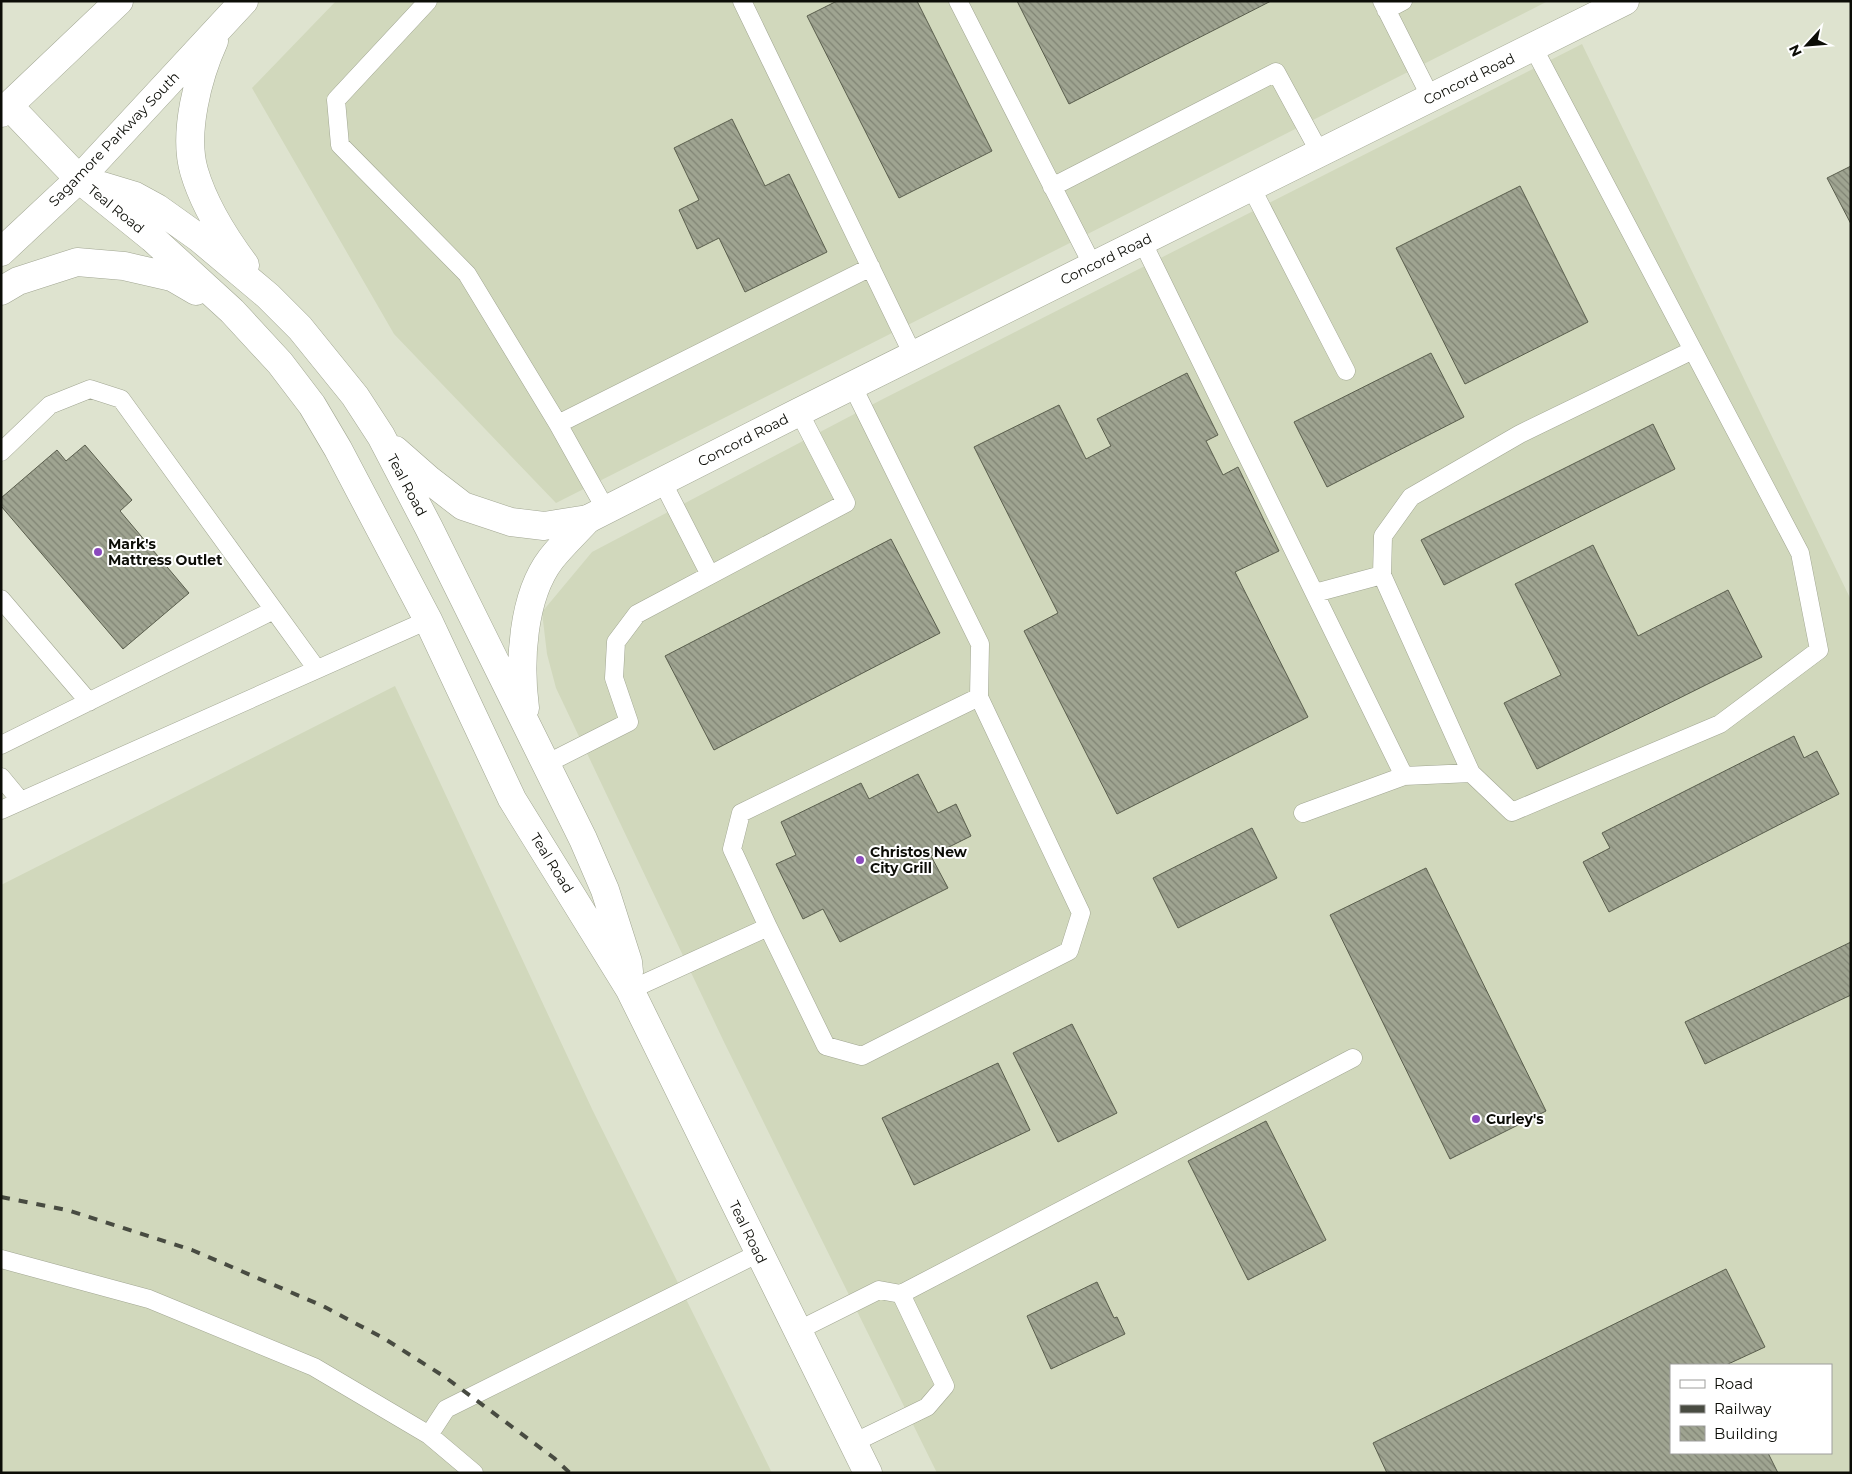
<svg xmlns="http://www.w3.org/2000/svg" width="1852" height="1474" viewBox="0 0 1852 1474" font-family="Montserrat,sans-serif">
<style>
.built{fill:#d1d8bc;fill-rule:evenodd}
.building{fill:url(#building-back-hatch);stroke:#5a5e4d}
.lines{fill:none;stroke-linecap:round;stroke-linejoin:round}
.lane-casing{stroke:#a1a692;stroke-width:19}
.secondary-casing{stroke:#a1a692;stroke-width:29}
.primary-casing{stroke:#a1a692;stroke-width:29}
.lane{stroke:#fff;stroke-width:18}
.secondary{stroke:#fff;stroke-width:28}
.primary{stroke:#fff;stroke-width:28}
.rail{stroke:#484b41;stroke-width:4;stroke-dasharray:9 9;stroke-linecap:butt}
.poi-dot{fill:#8b49be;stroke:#fff;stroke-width:2}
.labels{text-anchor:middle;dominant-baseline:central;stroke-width:4;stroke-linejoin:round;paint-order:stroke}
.street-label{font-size:14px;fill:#0c0d07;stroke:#fff}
.poi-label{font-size:14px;font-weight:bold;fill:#0c0d07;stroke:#fff;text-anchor:start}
</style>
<defs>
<pattern id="building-back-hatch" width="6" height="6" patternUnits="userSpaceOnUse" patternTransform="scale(1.25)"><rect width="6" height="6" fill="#9fa491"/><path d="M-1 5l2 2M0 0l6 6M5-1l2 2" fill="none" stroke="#808474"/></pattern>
</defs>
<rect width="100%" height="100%" fill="#dee3cf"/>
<path class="built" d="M336 1H1548L556 503 394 334 252 88Z
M1582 44 1851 600V1473H937L724 1042 556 688 547 654 542 612 592 552 881 400ZM1671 1365H1831V1453H1671Z
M395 686 592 1109 772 1473H1V885Z"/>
<path class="building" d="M837 1H917L992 151 899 198 807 16Z
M1017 1H1271L1069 104Z
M732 119 765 186 789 174 827 252 745 292 719 238 697 249 679 210 699 200 674 148Z
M1851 166V224L1827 178Z
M1520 186 1588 322 1465 384 1396 248Z
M1431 353 1464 417 1327 487 1294 422Z
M1187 373 1218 435 1206 441 1223 475 1238 467 1279 551 1235 572 1308 717 1117 814 1024 631 1058 613 974 447 1059 405 1086 459 1111 446 1097 419Z
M1653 424 1675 469 1444 585 1421 540Z
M85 445 132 500 120 511 189 593 123 649 1 506V498L57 450 66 461Z
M891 539 940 633 714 750 665 656Z
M1593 545 1638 636 1728 590 1762 657 1537 769 1504 703 1561 675 1515 584Z
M1794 736 1804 758 1817 751 1839 794 1609 912 1583 862 1610 848 1602 833Z
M918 774 938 813 956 804 971 836 931 856 948 888 840 942 823 909 803 919 776 864 796 855 781 822 861 783 869 799Z
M1252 828 1277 878 1178 928 1153 878Z
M1426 868 1546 1111 1450 1159 1330 915Z
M1851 942V995L1705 1064 1685 1022Z
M1072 1024 1117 1113 1058 1142 1013 1053Z
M998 1063 1030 1130 914 1185 882 1118Z
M1266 1121 1326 1240 1248 1280 1188 1161Z
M1726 1269 1765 1347 1726 1365H1671V1453H1768L1778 1473H1387L1373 1443Z
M1097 1282 1114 1318 1117 1317 1125 1334 1051 1369 1027 1316Z"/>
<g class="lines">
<defs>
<path id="lane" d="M428 1 336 100 340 145 467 274 558 424 606 510
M742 1 913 355
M958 1 1093 266
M1382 1 1431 98
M1386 10 1403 1
M1052 187 1276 72 1320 153
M1251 187 1346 371
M1142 241 1404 776
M558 424 871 267
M1 452 50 405 90 389 121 399 316 668
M662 481 710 575
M1315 593 1382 575
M1 599 89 702
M1 745 274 610
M546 764 629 722 614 678 616 642 637 614 846 503 799 412
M1471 773 1382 575 1383 536 1411 497 1520 434 1693 350
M1 777 20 800
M1 810 428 620
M1303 813 1404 776 1471 773 1512 812 1720 724 1819 650 1800 553 1533 47
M768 927 732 849 741 813 979 697
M630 990 768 927 826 1046 862 1056 1069 951 1081 913 979 697 980 644 852 385
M1 1259 149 1299 314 1367 429 1435
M901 1294 1353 1058
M797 1331 879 1290 901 1294 945 1386 927 1407 853 1443
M474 1473 429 1435 446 1409 759 1253"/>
<path id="secondary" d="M588 519 799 412 1625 1"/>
<path id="primary" d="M214 41C198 76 183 133 194 171 204 205 224 237 245 265
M9 106 79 179 152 238 232 311 280 363 312 405 338 449 428 620 512 799 630 990 868 1473
M1 113 119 1
M92 183 135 196 157 208 199 238 268 296 300 328 355 396 381 436 429 528 583 839 605 890 628 962 629 972
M1 252 79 179 244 1
M1 291 18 281 77 262 124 266 172 277 196 291
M395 450 428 479 463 506 511 522 544 526 588 519
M525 708C519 663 522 597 551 559 562 545 575 533 588 519"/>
</defs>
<use href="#lane" class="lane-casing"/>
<use href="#secondary" class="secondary-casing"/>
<use href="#primary" class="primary-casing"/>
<use href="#lane" class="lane"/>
<use href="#secondary" class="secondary"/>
<use href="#primary" class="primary"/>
<path class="rail" d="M1 1197 67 1210 192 1250 323 1306 385 1339 445 1377 554 1458 570 1473"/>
</g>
<g class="poi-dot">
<circle cx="98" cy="552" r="5"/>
<circle cx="860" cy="860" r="5"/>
<circle cx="1476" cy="1119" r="5"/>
</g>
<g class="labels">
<g class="street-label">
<text transform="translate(1469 79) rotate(-26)">Concord Road</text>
<text transform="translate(114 139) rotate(-46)">Sagamore Parkway South</text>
<text transform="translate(116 209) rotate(39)">Teal Road</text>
<text transform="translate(1106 259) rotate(-26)">Concord Road</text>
<text transform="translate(743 440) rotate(-27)">Concord Road</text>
<text transform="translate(407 485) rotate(62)">Teal Road</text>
<text transform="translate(552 863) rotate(58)">Teal Road</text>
<text transform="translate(748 1232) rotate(64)">Teal Road</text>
</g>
<g class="poi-label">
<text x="108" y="544">Mark's<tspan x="108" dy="16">Mattress Outlet</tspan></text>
<text x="870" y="852">Christos New<tspan x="870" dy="16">City Grill</tspan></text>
<text x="1486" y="1119">Curley's</text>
</g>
</g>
<rect width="1852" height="1474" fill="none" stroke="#0c0d07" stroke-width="5"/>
<rect x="1670" y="1364" width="162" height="90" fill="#ffffff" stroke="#9e9e9c"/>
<rect x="1680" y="1380" width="25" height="8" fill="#ffffff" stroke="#9e9e9c"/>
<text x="1714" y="1389" font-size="15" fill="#0c0d07">Road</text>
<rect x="1680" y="1405" width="25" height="8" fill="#484b41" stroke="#9e9e9c"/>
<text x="1714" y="1414" font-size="15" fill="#0c0d07">Railway</text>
<rect x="1680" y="1426" width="25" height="15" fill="url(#building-back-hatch)" stroke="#9e9e9c"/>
<text x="1714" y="1439" font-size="15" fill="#0c0d07">Building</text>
<g transform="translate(1807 45) rotate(244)" stroke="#ffffff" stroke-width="4" paint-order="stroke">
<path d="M0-4L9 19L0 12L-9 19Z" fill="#0c0d07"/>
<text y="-8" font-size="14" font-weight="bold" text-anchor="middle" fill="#0c0d07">N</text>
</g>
</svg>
